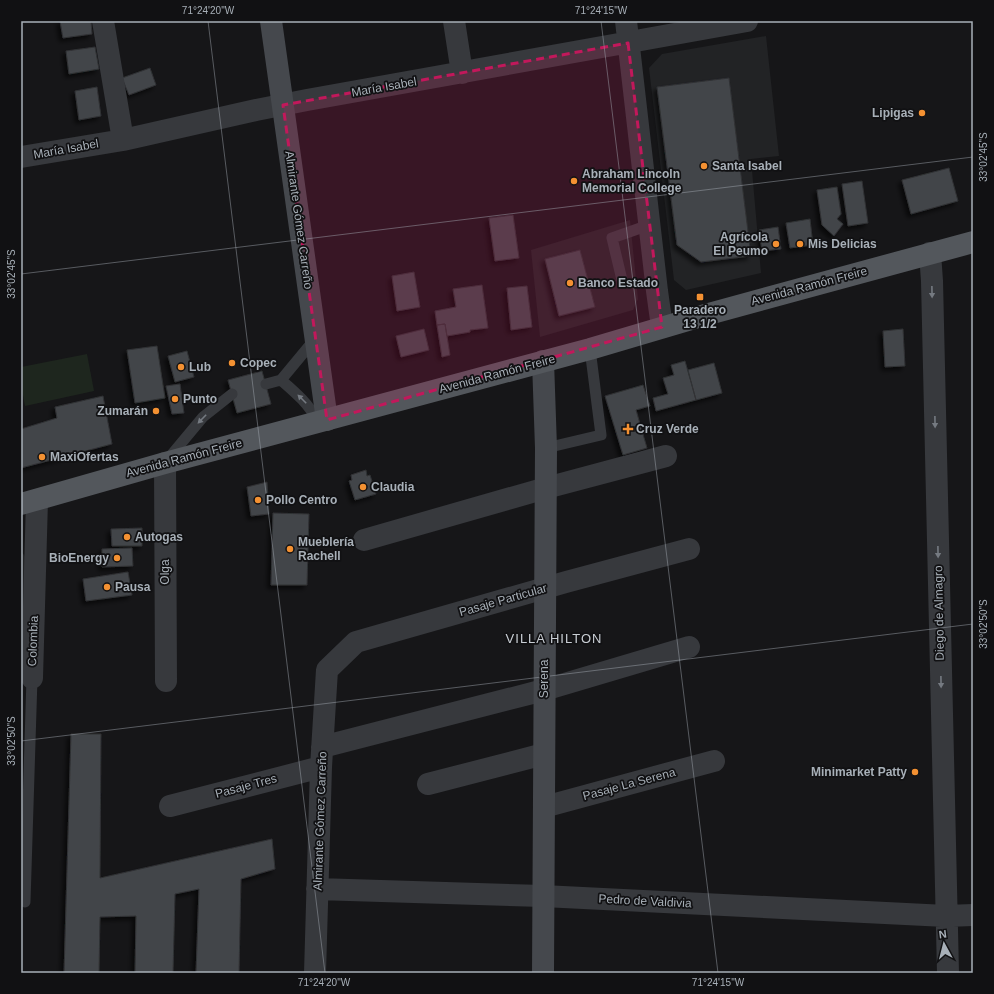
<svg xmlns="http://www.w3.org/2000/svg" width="994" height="994" viewBox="0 0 994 994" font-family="Helvetica,sans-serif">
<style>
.built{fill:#222325}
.green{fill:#1e261e}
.building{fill:#424548;stroke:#303134;filter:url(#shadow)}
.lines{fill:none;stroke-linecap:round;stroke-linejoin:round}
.lane{stroke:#37393d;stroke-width:11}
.street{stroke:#37393d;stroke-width:22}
.secondary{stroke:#45484d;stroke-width:22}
.primary{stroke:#53575c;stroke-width:22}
.oneway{fill:#757a81}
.marked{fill:#c2185b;fill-opacity:0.2;stroke:#c2185b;stroke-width:3;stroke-dasharray:8 5;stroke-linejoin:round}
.ticks{fill:none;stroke:#a8b0b8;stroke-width:1;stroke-opacity:0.45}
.poi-dot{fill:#f49132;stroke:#111113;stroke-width:1.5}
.labels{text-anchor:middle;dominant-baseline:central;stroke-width:3.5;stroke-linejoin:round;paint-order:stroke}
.street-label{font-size:12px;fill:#a8b0b8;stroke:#111113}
.poi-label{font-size:12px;font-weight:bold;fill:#a8b0b8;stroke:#111113;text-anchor:start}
.neighbourhood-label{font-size:13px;letter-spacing:1px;fill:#c9ced4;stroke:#111113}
.neatline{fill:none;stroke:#a8b0b8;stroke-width:1.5}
.ticks-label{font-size:10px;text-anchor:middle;fill:#a8b0b8}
</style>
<defs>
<filter id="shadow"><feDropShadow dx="-3.5" dy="3.5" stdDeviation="2" flood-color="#0009"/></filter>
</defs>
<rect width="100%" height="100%" fill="#161618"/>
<path class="built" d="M766 36 779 156 751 159 761 273 686 290 674 280 649 68 662 54Z
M630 220 638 299 633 310 540 337 531 250Z
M21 551 27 559 21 688Z"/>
<path class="green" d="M87 354 94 391 25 406 21 385V367Z"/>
<path class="building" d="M60 21H91L92 34 63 38Z
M95 47 99 69 69 74 66 51Z
M150 68 156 85 129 95 122 78Z
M729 78 751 256 701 262 677 245 657 87Z
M97 87 101 116 79 120 75 91Z
M949 168 958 201 911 214 902 180Z
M862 181 868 223 848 226 842 184Z
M837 187 841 214 837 219 843 224 834 236 822 225 817 190Z
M513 215 519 258 495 261 489 218Z
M810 219 813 245 790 248 786 223Z
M778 227 781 249 762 251 759 230Z
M580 250 595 307 559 316 545 259Z
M414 272 420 307 397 311 392 276Z
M482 285 488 328 470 330V332L447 336 445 324 437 325 435 311 456 307 453 289Z
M527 286 532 327 511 330 507 288Z
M445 324 450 355 442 357 437 325Z
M424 329 429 350 401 357 396 336Z
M903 329 905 366 885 367 883 331Z
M157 346 165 398 135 403 127 350Z
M187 351 194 377 175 382 168 356Z
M685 361 696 400 656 411 653 398 668 394 663 378 674 375 671 365Z
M714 363 722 393 696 400 688 370Z
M262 371 271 404 237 413 228 380Z
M180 384 184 413 172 414 166 386Z
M643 385 650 406 636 410 647 448 623 455 605 396Z
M103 396 112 444 21 468V429L57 418 55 407Z
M366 470 367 476 370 475 376 494 355 500 349 481 352 480 351 475Z
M267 482 269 514 251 516 247 487Z
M273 513 309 514 307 585H271Z
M142 528V546H112L111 529Z
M132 548 133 566 102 567V549Z
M128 572 132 595 86 601 83 579Z
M71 734H101L100 878 272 839 275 869 241 879 239 973H196L199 889 175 894 173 973H135L136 916 100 917 99 973H64Z"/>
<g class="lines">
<path class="lane" d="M622 280 612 238 649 225
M281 380C296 393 309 404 318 422
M266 384 281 380 315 339
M546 448 601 435 590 349
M168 459 203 417 232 394
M25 902 32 678"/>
<path class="street" d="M103 21 123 140
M454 21 462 73
M626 21 657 291 662 327
M21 157 123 140 256 110 307 100 747 21
M930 253 932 281 948 973
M165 463 166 681
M364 540 546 488 666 456
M32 678 37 500
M322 747 544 690 689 647
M428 784 544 754
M170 806 321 767
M544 807 714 761
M317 889 543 896 946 916 973 915
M315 973 321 767 327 670 356 642 566 582 689 549"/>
<path class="secondary" d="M271 21 327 420
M543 973 546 448 543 361"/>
<path class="primary" d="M21 504 165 463 590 349 705 315 973 242"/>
</g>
<defs><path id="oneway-solid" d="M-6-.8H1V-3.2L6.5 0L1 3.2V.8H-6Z"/></defs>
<g class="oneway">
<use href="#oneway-solid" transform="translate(932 292) rotate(89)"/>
<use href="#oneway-solid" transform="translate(302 399) rotate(-135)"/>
<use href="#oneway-solid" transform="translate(202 419) rotate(134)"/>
<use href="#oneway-solid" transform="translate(935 422) rotate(89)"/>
<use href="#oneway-solid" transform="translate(938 552) rotate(89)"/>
<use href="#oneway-solid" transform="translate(941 682) rotate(89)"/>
</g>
<path class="marked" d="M628 43 662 327 327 420 283 105Z"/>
<path class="ticks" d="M208 21 325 973M601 21 718 973M21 274 973 157M21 741 973 624"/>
<g class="poi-dot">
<circle cx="922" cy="113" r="4"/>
<circle cx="704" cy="166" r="4"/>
<circle cx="574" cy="181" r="4"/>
<circle cx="776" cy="244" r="4"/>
<circle cx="800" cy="244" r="4"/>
<circle cx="570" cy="283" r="4"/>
<rect x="696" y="293" width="8" height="8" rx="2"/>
<circle cx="232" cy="363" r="4"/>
<circle cx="181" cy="367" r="4"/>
<circle cx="175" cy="399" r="4"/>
<circle cx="156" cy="411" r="4"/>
<path d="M626 423h4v4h4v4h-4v4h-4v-4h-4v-4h4z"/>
<circle cx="42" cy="457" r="4"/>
<circle cx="363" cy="487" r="4"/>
<circle cx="258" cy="500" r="4"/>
<circle cx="127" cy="537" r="4"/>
<circle cx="290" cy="549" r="4"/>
<circle cx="117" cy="558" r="4"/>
<circle cx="107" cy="587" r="4"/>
<circle cx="915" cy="772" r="4"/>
</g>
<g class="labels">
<g class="street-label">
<text transform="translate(384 87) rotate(-10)">María Isabel</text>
<text transform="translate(66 149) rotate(-10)">María Isabel</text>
<text transform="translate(299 220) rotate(82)">Almirante Gómez Carreño</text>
<text transform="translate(809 286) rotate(-15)">Avenida Ramón Freire</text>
<text transform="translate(497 374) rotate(-15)">Avenida Ramón Freire</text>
<text transform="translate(184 458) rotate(-15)">Avenida Ramón Freire</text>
<text transform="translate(165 572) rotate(-90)">Olga</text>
<text transform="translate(503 600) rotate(-16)">Pasaje Particular</text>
<text transform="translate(939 613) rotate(-91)">Diego de Almagro</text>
<text transform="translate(33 641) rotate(-88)">Colombia</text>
<text transform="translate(544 679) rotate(-90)">Serena</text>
<text transform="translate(629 784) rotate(-15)">Pasaje La Serena</text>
<text transform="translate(246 786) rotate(-15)">Pasaje Tres</text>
<text transform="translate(320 821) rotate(-88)">Almirante Gómez Carreño</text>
<text transform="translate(645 901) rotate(3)">Pedro de Valdivia</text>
</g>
<g class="poi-label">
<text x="914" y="113" text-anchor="end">Lipigas</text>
<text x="712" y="166">Santa Isabel</text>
<text x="582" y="174">Abraham Lincoln<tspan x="582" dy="14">Memorial College</tspan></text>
<text x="768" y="237" text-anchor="end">Agrícola<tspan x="768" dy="14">El Peumo</tspan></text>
<text x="808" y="244">Mis Delicias</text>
<text x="578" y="283">Banco Estado</text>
<text x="700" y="310" text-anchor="middle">Paradero<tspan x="700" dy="14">13 1/2</tspan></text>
<text x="240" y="363">Copec</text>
<text x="189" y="367">Lub</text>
<text x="183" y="399">Punto</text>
<text x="148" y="411" text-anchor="end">Zumarán</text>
<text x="636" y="429">Cruz Verde</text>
<text x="50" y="457">MaxiOfertas</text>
<text x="371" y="487">Claudia</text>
<text x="266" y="500">Pollo Centro</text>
<text x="135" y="537">Autogas</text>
<text x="298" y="542">Mueblería<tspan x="298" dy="14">Rachell</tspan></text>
<text x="109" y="558" text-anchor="end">BioEnergy</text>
<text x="115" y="587">Pausa</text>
<text x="907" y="772" text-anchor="end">Minimarket Patty</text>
</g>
<g class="neighbourhood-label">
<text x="554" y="638">VILLA HILTON</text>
</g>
</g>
<rect width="994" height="994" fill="none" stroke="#111113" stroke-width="44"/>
<g transform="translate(944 944) rotate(353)" stroke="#111113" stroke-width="3" paint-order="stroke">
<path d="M0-3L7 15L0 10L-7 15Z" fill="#a8b0b8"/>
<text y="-6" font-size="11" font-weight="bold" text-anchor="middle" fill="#a8b0b8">N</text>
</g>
<rect x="22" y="22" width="950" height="950" class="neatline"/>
<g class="ticks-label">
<text x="208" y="14">71°24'20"W</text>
<text x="601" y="14">71°24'15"W</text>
<text transform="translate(983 157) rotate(-90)" y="4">33°02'45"S</text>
<text transform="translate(11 274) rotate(-90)" y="4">33°02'45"S</text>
<text transform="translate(983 624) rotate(-90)" y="4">33°02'50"S</text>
<text transform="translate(11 741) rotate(-90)" y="4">33°02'50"S</text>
<text x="324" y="986">71°24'20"W</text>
<text x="718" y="986">71°24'15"W</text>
</g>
</svg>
